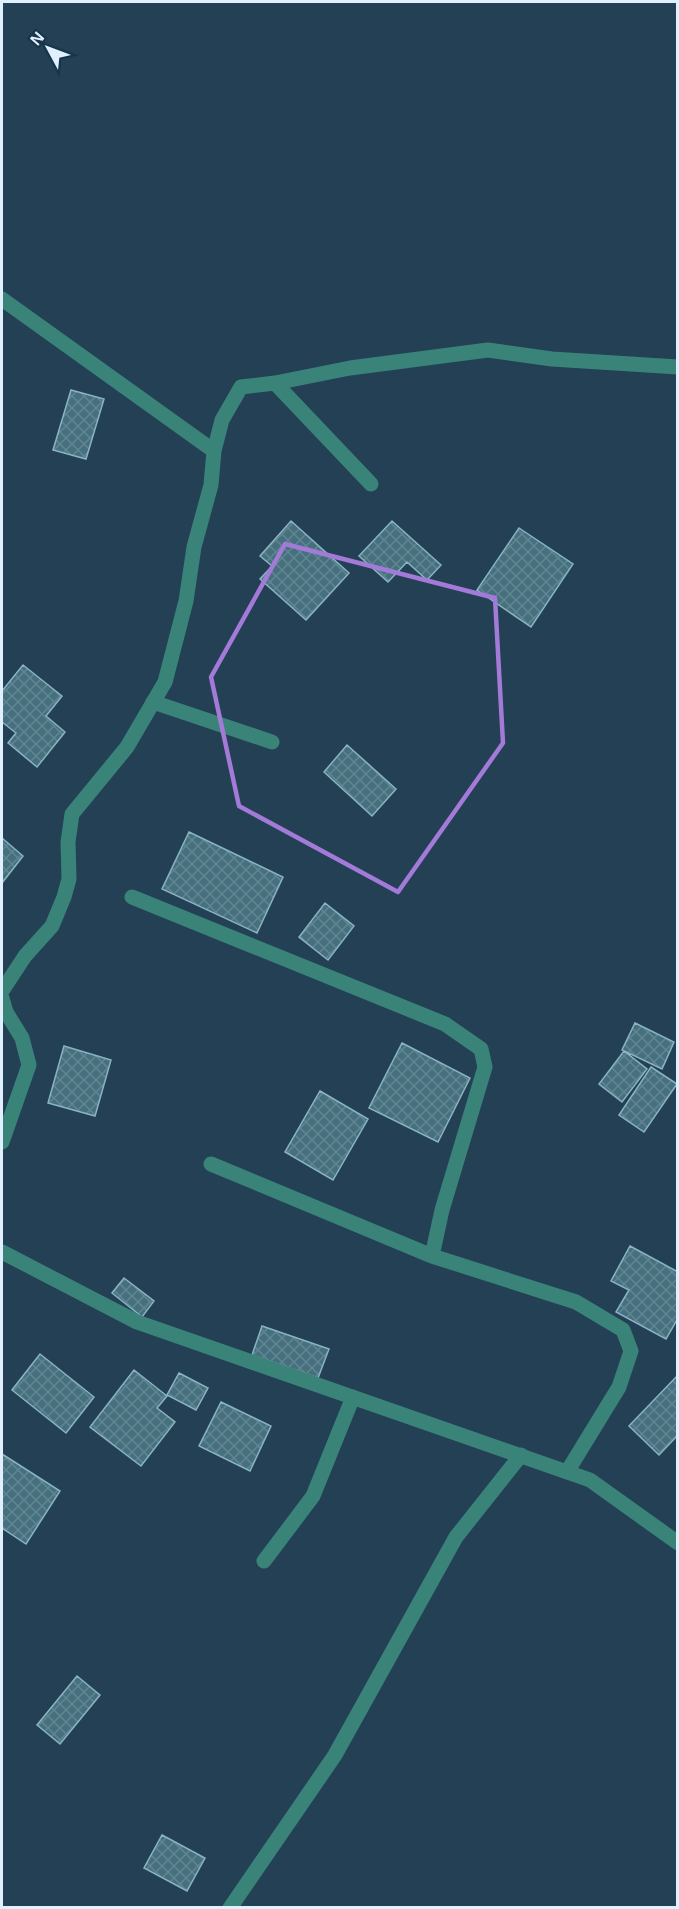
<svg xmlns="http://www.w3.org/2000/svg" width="679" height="1909" viewBox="0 0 679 1909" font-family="Arial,sans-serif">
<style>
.building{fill:url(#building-cross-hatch);stroke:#89b4c3;stroke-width:1.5}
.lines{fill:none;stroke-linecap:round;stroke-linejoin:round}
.minor{stroke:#3a8379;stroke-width:15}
.marked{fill:none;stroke:#a37ad8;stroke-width:4.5;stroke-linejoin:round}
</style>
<defs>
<pattern id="building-cross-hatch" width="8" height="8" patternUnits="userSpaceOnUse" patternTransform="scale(1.5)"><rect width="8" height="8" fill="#47707e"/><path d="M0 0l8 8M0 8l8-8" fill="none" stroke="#618591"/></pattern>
</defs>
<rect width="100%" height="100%" fill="#234055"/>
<path class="building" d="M71 390 104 399 86 459 53 450Z
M291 521 349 573 306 620 260 579 272 566 260 556Z
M392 521 441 565 427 580 407 562 388 582 359 556Z
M519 528 573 564 531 627 477 590Z
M23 665 62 696 46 716 65 732 37 767 8 743 16 733 2 722V691Z
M347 745 396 789 372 816 324 772Z
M189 832 283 877 257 933 162 889Z
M2 838 23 856 2 883Z
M325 903 354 926 328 960 299 937Z
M635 1023 674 1042 662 1069 622 1050Z
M402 1043 470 1078 438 1142 369 1108Z
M64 1046 111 1060 95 1116 48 1103Z
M624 1051 647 1069 622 1102 599 1084Z
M651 1067 677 1084 644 1132 619 1115Z
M320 1091 368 1119 333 1180 285 1152Z
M630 1246 678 1272V1318L666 1339 616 1312 629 1290 611 1281Z
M124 1278 154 1301 142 1317 112 1293Z
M262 1326 329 1349 318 1378 252 1355Z
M40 1354 94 1397 66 1433 12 1390Z
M134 1370 167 1396 157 1408 175 1422 141 1466 90 1427Z
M179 1373 208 1388 196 1410 167 1395Z
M677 1376 678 1435 659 1455 629 1426Z
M221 1402 271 1426 250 1471 199 1446Z
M2 1454 60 1491 26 1544 2 1528Z
M77 1676 100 1695 60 1744 37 1725Z
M162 1835 205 1858 187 1891 144 1868Z"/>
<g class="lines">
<path class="minor" d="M2 299 214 451
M275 383 350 368 488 350 552 359 678 367
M153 702 272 742
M132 897 445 1024 481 1049 485 1067 442 1210 432 1256 576 1302 623 1330 631 1351 619 1387 567 1472
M2 991 25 956 52 926 64 897 69 879 68 842 72 814 127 747 165 682 186 601 194 547 211 485 214 451 222 420 241 387 275 383 371 484
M2 998 6 1012 22 1038 29 1065 2 1142
M211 1164 432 1256
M2 1252 137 1322 590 1480 678 1543
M264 1561 313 1496 353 1397
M230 1908 335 1755 456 1537 521 1455"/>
</g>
<path class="marked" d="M285 544 495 598 503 743 398 892 239 806 211 677Z"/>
<rect width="679" height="1909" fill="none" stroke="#e0f0fe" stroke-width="6"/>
<g transform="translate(48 48) rotate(311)" stroke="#18354a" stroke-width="4.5" paint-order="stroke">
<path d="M0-4.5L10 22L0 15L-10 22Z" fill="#e0f0fe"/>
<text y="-9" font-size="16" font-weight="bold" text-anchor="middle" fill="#e0f0fe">N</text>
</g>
</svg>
